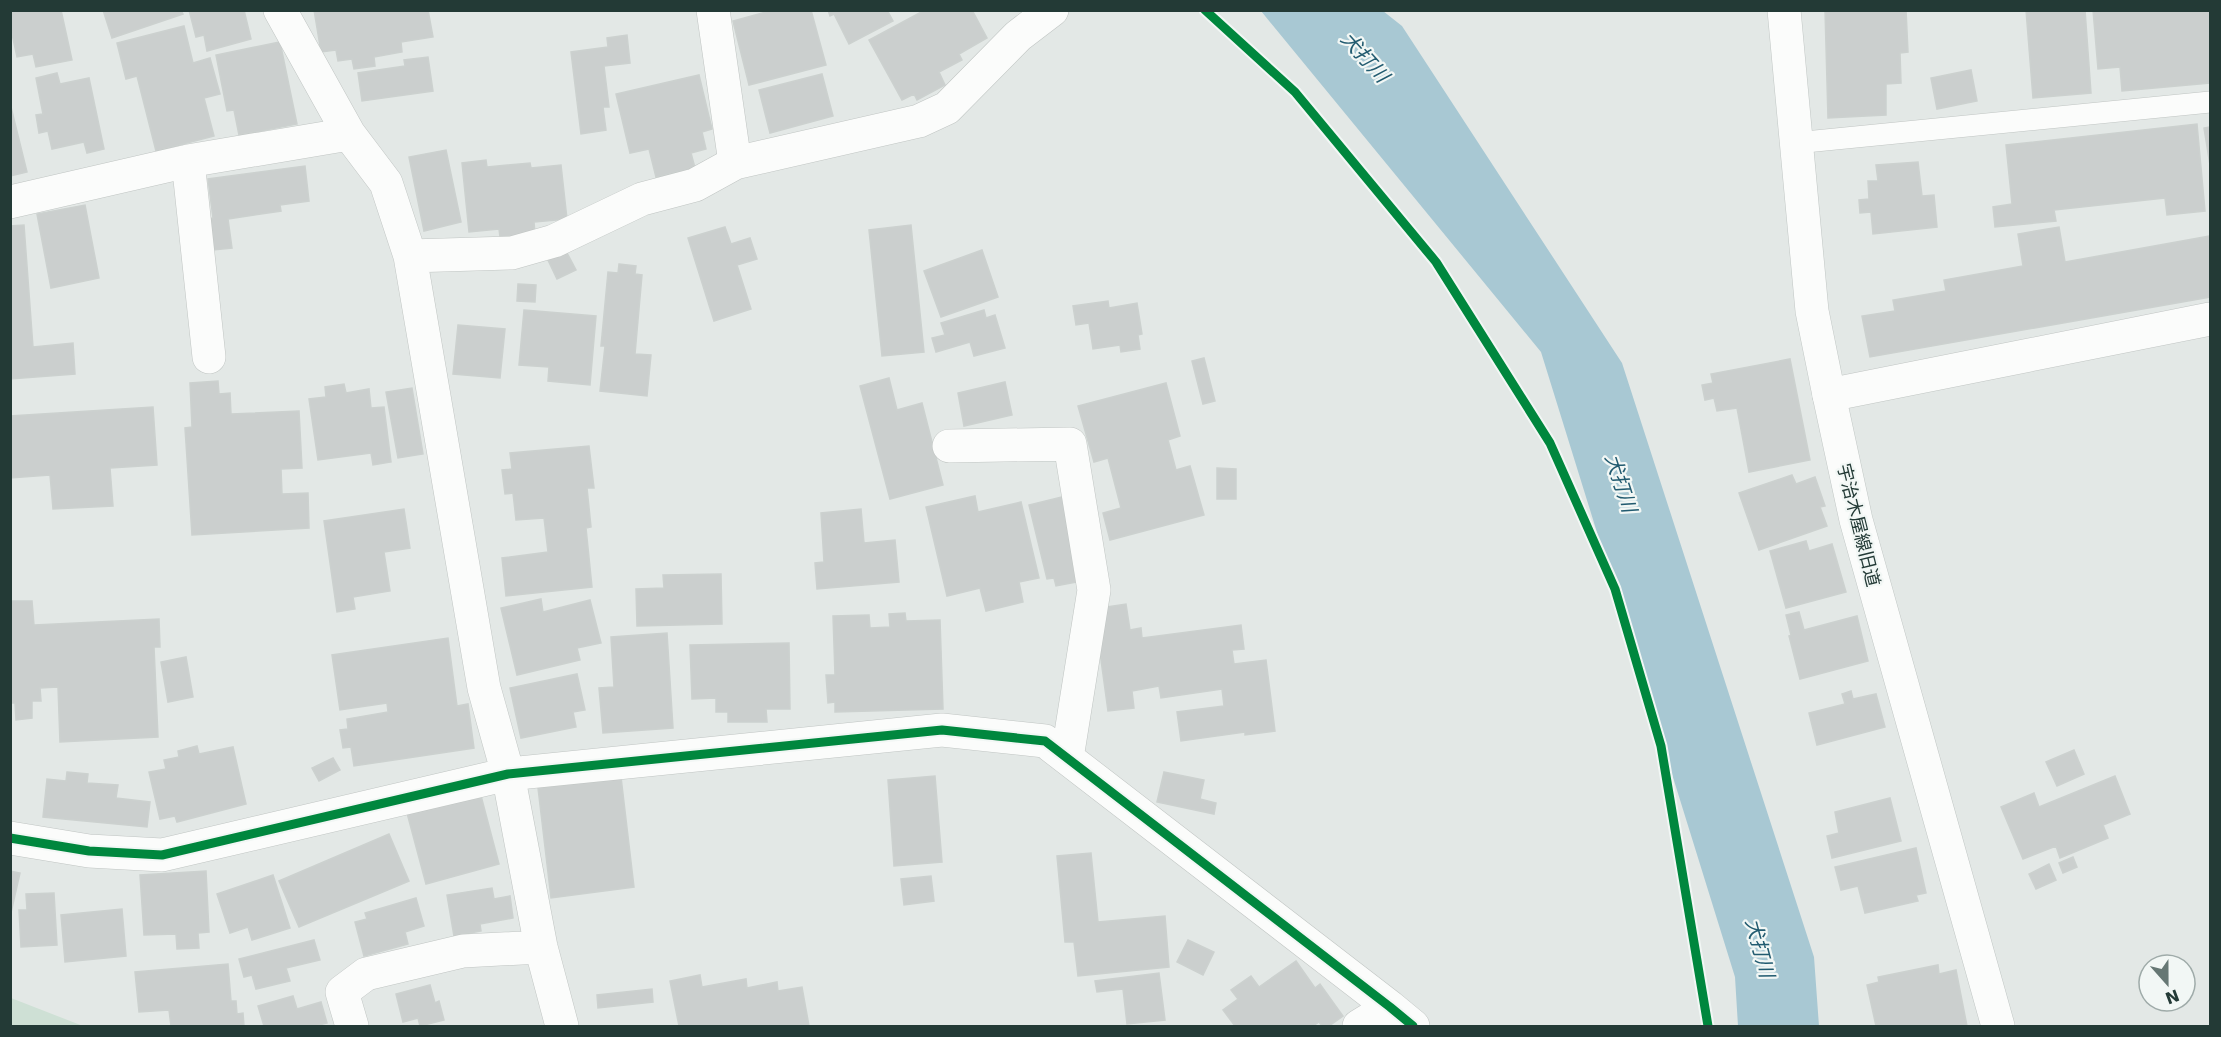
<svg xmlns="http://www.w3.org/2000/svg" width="2221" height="1037" viewBox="0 0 2221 1037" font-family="'DejaVu Sans','Noto Sans JP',sans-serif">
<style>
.green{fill:#cee0d5}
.water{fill:#a8c8d3}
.building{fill:#cbcfce;stroke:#ccd1cf;stroke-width:1.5}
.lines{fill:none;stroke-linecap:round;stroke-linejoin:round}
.lane-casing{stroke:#c0c5c3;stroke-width:22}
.street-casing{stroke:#c0c5c3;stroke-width:34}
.secondary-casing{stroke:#c0c6c4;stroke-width:34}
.lane{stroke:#fbfcfb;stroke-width:21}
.street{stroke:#fbfcfb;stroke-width:33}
.secondary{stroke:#fbfcfb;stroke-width:33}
.cycleway-casing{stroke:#f2f7f5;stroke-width:13}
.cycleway{stroke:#00873e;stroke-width:9}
.labels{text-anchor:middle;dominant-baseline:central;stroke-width:4.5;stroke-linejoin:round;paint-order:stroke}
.street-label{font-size:18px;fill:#233a36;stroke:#f2f7f5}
.water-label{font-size:20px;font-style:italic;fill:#225b70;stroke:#f2f7f5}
</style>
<rect width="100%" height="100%" fill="#e3e8e6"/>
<path class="green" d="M11 998 83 1026H11Z"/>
<path class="water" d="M1261 11H1383L1402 26 1622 363 1814 957 1819 1026H1738L1735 977 1541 352Z"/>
<path class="building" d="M10 10H61L72 60 36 67 33 54 17 57 10 25Z
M103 10H181L183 14 112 38Z
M189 10H244L251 39 207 51 204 35 196 37Z
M314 10H428L433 37 401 42 402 52 374 57 375 66 354 69 352 59 338 61 336 50 321 52Z
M773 10H811L826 65 749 85 733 21Z
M828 10H887L893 21 849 44 834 14 830 16Z
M925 10H972L987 38 959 54 962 60 939 72 945 85 917 100 914 94 902 100 869 40Z
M1825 10H1906L1908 52 1900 53 1901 83 1886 84V115L1828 118Z
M2026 10H2085L2091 93 2033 98Z
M2093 10H2210V83L2122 91 2120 67 2098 69Z
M184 26 193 63 210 58 220 94 204 98 214 136 156 151 137 76 126 79 117 43Z
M627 35 630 63 604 66 609 107H603L606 130 581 134 571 52 608 47 607 38Z
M280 42 297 124 239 135 234 110 227 111 216 55Z
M428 57 433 91 362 101 358 73 405 66 404 60Z
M1971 70 1977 101 1937 109 1931 78Z
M57 73 60 84 89 78 104 149 87 153 84 142 52 149 48 131 39 133 36 115 43 114 36 78Z
M822 74 833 116 770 133 759 90Z
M699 75 712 129 702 132 706 149 691 153 695 168 656 177 649 149 630 153 616 94Z
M10 103 27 172 10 176Z
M2197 124 2205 211 2167 215 2165 198 2054 210 2056 221 1995 227 1993 207 2012 204 2006 145Z
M2210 127V165L2204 128Z
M446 150 461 222 424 231 409 157Z
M486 160 487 167 530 163 531 168 561 165 567 219 534 222 535 234 500 237 499 229 469 232 462 163Z
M1918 162 1922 196 1934 195 1937 227 1873 234 1871 212 1860 213 1859 200 1869 199 1868 181H1878L1876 165Z
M305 166 309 201 280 205 281 211 228 219 232 248 213 250 209 219 213 218 208 179Z
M85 205 99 278 51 288 37 214Z
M24 225 33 347 73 343 75 374 10 379V226Z
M911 225 924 352 882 356 869 230Z
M725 227 731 244 750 238 757 259 737 265 751 309 714 321 688 238Z
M2059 227 2065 262 2210 236V297L1870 357 1862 316 1895 311 1893 300 1946 291 1944 280 2023 266 2018 234Z
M982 250 998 297 941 317 924 271Z
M566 251 576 270 557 279 548 260Z
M619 264 636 266 635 274 642 275 635 354 651 355 647 396 600 391 605 346H601L608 272 618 273Z
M518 284 536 285 535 302 517 301Z
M1108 301 1109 308 1137 303 1142 334 1138 335 1140 349 1121 352 1120 345 1093 349 1089 323 1076 325 1073 306Z
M524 310 596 316 590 385 548 381 549 367 519 365Z
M984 310 986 318 995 315 1005 348 974 356 970 342 936 352 932 338 945 335 941 323Z
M458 325 505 329 500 378 453 374Z
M1204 358 1215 401 1203 404 1192 361Z
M1790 359 1810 460 1749 472 1737 408 1717 411 1714 398 1705 400 1702 385 1713 383 1711 374Z
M889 378 897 410 922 403 943 485 890 499 860 386Z
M218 381 219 394 230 393 231 414 299 411 302 468 281 469 282 494 308 493 309 528 192 535 185 428 192 427 190 383Z
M1005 382 1012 415 964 426 958 393Z
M1166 383 1180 436 1168 440 1176 470 1190 466 1204 515 1110 540 1103 513 1121 508 1108 458 1094 462 1078 406Z
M344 384 346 393 369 389 371 408 384 407 391 462 373 465 371 453 318 460 309 399 326 397 325 387Z
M412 388 423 454 398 458 386 392Z
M153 407 157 465 110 468 113 506 53 509 50 475 10 478V416Z
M589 446 594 488H587L591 527 586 528 592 587 506 596 502 558 548 552 544 518 516 520 513 493 505 494 502 470 512 469 510 453Z
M1217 468 1236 469V499H1217Z
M1792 475 1796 484 1815 477 1825 506 1820 507 1827 526 1759 550 1739 493Z
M975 496 978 512 1021 502 1039 578 1019 582 1023 602 986 611 980 588 947 596 926 507Z
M1062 497 1077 582 1056 586 1054 578 1047 579 1029 505Z
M404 509 410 548 384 552 390 591 353 597 355 609 337 612 324 521Z
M861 509 864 543 895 540 899 582 817 589 815 563 824 562 821 513Z
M1806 541 1809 551 1832 544 1846 592 1786 608 1770 551Z
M721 574 722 624 637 626 636 589 664 588 663 575Z
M541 599 543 612 590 600 601 643 577 648 580 660 517 675 501 608Z
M10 601H32L34 625 159 619 160 647H154L158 737 60 742 58 687 40 688 41 701H32V718L16 720 15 703H12L10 670Z
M1126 604 1130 630 1141 628 1142 638 1241 625 1244 649 1232 650 1234 664 1266 660 1275 731 1245 735V732L1181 741 1177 712 1224 706 1222 689 1161 698 1159 686 1132 691 1134 708 1108 711 1094 609Z
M1799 612 1804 630 1857 616 1868 661 1800 679 1789 636 1791 635 1786 615Z
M905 613 906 621 940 620 943 709 835 712V702L828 703 826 675H835L833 616 869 615 870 628 890 627 889 614Z
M667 633 673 728 603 733 599 688 614 687 611 637Z
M448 638 457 706 468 704 474 748 354 766 351 747 343 748 340 730 348 729 347 719 388 712 387 703 340 710 332 655Z
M789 643 790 709H766L767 722H728V712H716V698L692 699 690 645Z
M186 657 193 697 168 702 161 662Z
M577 674 585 710 573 712 576 727 521 738 510 688Z
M1851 691 1853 699 1876 694 1885 727 1817 745 1809 713 1845 704 1842 694Z
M197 746 199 754 233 747 246 804 177 822 175 816 160 819 149 772 166 769 164 760 179 757 178 751Z
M2074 750 2084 774 2057 786 2046 762Z
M333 758 340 770 319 781 312 768Z
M67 772 88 774 87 783 118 785 116 798 150 802 147 827 43 817 47 779 66 781Z
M1164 772 1204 780 1200 799 1216 803 1214 814 1157 802Z
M935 776 942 862 894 866 888 780Z
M2115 776 2130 814 2103 825 2108 838 2060 858 2056 846 2023 859 2001 807 2034 793 2039 807Z
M621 777 634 887 551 898 538 788Z
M480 792 499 864 426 884 407 813Z
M1890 798 1901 841 1832 858 1827 836 1839 833 1835 812Z
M389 834 409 881 299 927 279 881Z
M1916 848 1926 893 1916 895 1918 901 1865 913 1858 886 1841 890 1835 867Z
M1091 853 1098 922 1165 916 1169 967 1078 976 1074 942H1065L1057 856Z
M2073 857 2077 867 2063 873 2059 863Z
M2049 864 2056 880 2036 889 2029 874Z
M10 871 20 873 10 917Z
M206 871 209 932 198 933 199 948 177 949 176 934 144 935 140 875Z
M273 875 290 928 252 940 248 927 230 933 217 894Z
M931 876 934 901 904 905 901 879Z
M492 888 494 899 510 896 513 918 480 924 481 931 454 936 447 895Z
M54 893 57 945 21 947 19 910H27L26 894Z
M416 898 424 926 405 932 408 944 364 956 355 922 367 919 365 913Z
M122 909 126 956 65 962 61 915Z
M314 940 320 960 286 968 290 981 256 989 252 975 244 977 239 959Z
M1188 940 1214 952 1203 975 1177 962Z
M1296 961 1315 988 1320 984 1343 1016 1329 1026H1322L1319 1022 1313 1026H1235L1223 1010 1238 999 1231 990 1251 976 1259 987Z
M228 964 231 1001H236L237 1014 243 1013 244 1026H171L169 1010 139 1012 135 972Z
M1938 965 1939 974 1956 970 1967 1026H1876L1867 985 1879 982 1878 977Z
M1159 973 1165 1020 1127 1024 1123 989 1097 992 1095 981Z
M700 975 702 987 746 979 747 988 777 982 778 991 802 987 809 1026H679L670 981Z
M430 985 435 1003 439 1001 444 1020 420 1026 418 1018 403 1022 396 994Z
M652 989 653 1002 598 1008 597 995Z
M293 996 297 1009 321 1002 327 1023 315 1026H264L258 1006Z"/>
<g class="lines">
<defs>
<path id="lane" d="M1795 143 2210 102"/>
<path id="street" d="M280 10 349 134 386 183 410 256 484 688 508 774 541 947 562 1026
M713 10 735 163
M188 161 209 357
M10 202 188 161 349 134
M410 256 512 253 554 241 642 199 695 185 735 163 919 121 947 108 1018 36 1052 10
M1829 395 2210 319
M949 446 1070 444 1094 590 1067 758
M10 838 89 851 162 855 508 774 942 730 1045 741 1390 1007 1413 1026
M352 1026 342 992 366 974 463 951 541 947
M1359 1026 1390 1007"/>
<path id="secondary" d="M1784 10 1812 311 1829 395 1856 520 1998 1026"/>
</defs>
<use href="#lane" class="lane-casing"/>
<use href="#street" class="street-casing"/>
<use href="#secondary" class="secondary-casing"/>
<use href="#lane" class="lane"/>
<use href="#street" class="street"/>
<use href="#secondary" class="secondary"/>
<defs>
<path id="cycleway" d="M1205 10 1295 92 1436 262 1550 443 1615 589 1661 746 1708 1026
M10 838 89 851 162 855 508 774 942 730 1045 741 1390 1007 1413 1026"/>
</defs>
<use href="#cycleway" class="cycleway-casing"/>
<use href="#cycleway" class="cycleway"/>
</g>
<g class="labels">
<g class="street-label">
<text transform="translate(1859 525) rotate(76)">宇治木屋線旧道</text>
</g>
<g class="water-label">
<text transform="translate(1365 57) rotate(48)">犬打川</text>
<text transform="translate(1621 483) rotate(72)">犬打川</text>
<text transform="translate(1760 948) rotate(75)">犬打川</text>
</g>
</g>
<rect width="2221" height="1037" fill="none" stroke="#233a36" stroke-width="24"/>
<g transform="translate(2167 983) rotate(159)"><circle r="28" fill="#f2f7f5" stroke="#9faba9" stroke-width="1.5"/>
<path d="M0-4.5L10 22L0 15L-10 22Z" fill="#667774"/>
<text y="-9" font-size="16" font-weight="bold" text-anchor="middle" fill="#233a36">N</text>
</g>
</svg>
